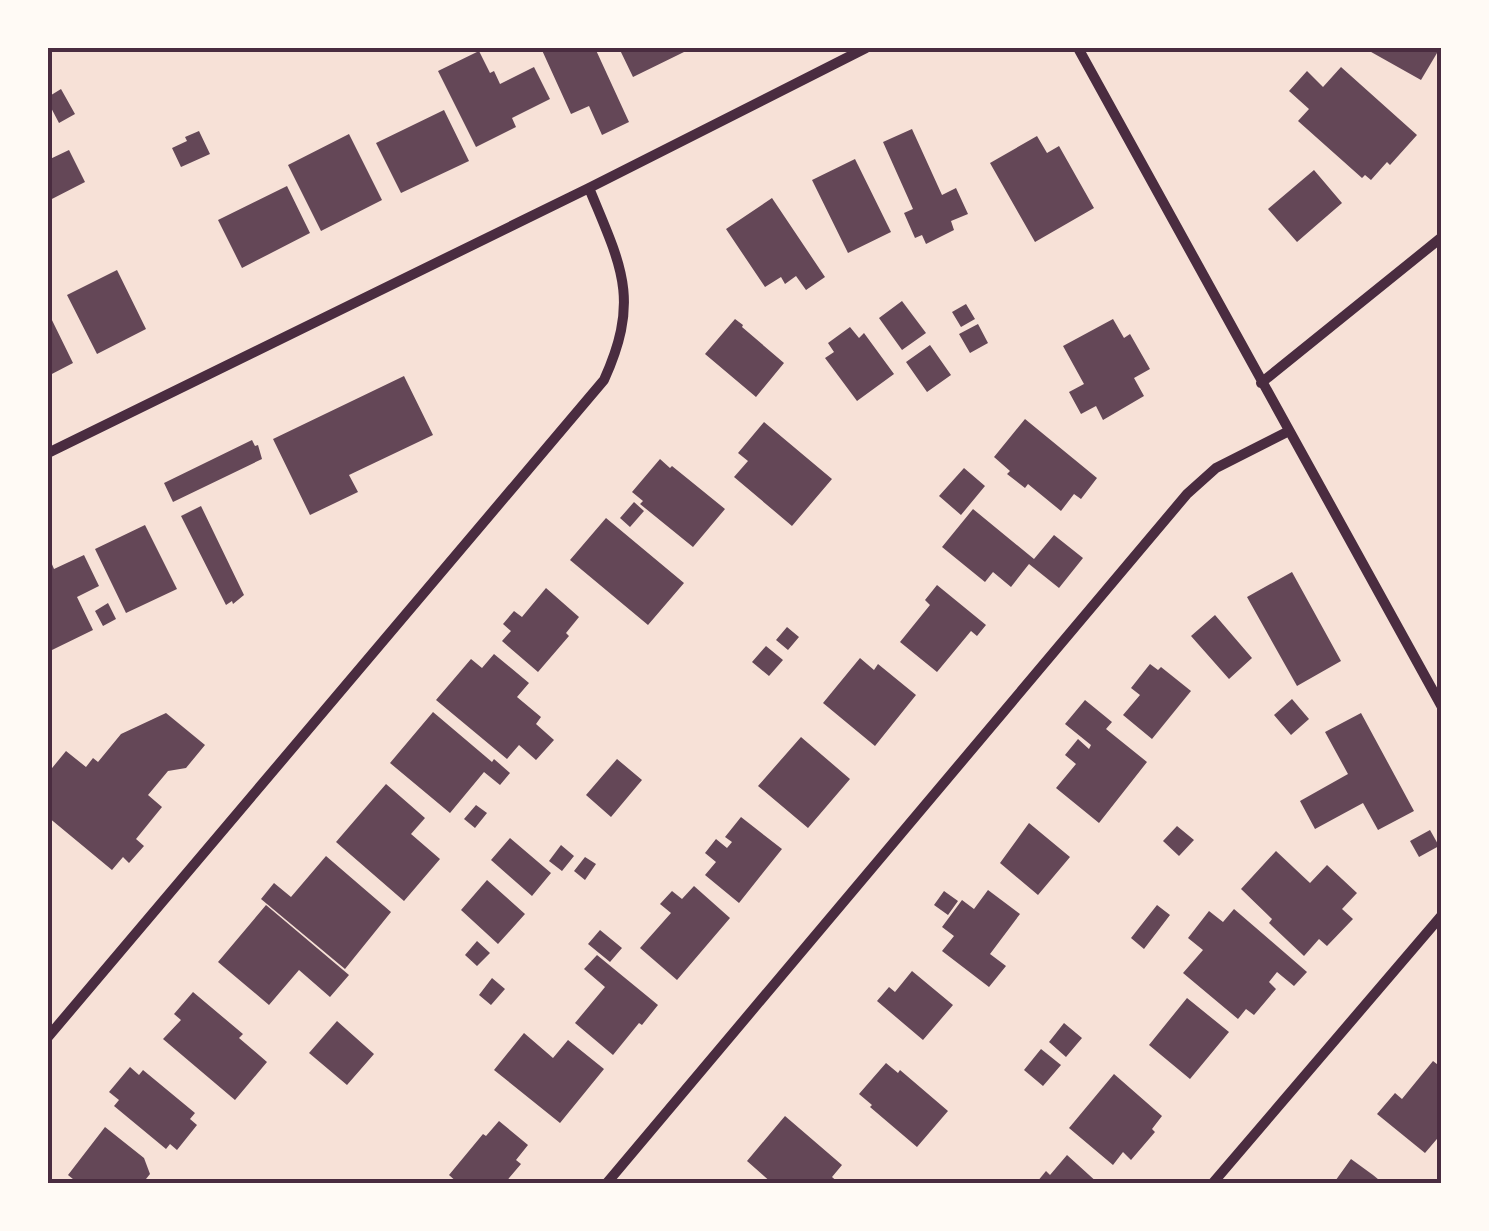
<svg xmlns="http://www.w3.org/2000/svg" width="1489" height="1231" viewBox="0 0 1489 1231" font-family="Raleway,sans-serif">
<style>
.building{fill:#644757}
.lines{fill:none;stroke-linecap:round;stroke-linejoin:round}
.minor{stroke:#4a2c40;stroke-width:10}
.neatline{fill:none;stroke:#4a2c40;stroke-width:4}
</style>
<rect width="100%" height="100%" fill="#f7e1d7"/>
<path class="building" d="M541 48H595L629 122 602 135 589 106 571 114Z
M619 48H682L684 52 633 77Z
M1364 48H1440L1421 80Z
M479 51 490 73 494 71 500 84 534 67 550 99 512 118 516 127 476 147 438 71Z
M1341 67 1417 135 1390 165 1387 162 1371 180 1365 175 1362 178 1298 121 1309 109 1289 91 1307 71 1323 87Z
M61 89 75 114 59 123 48 102V97Z
M444 110 469 161 401 193 376 143Z
M912 129 942 195 956 188 968 214 951 221 954 230 926 244 922 235 915 238 904 213 913 209 883 142Z
M199 131 210 154 181 167 172 148 187 141 185 137Z
M349 134 382 200 321 231 288 165Z
M1037 136 1047 153 1059 146 1094 208 1035 242 990 163Z
M69 150 85 182 48 201V160Z
M855 159 891 232 848 253 812 180Z
M1314 170 1342 203 1297 242 1268 209Z
M287 186 310 233 242 268 218 220Z
M772 198 825 277 806 290 796 276 785 284 781 277 765 287 726 229Z
M117 270 146 329 97 354 67 295Z
M902 301 926 333 902 350 879 318Z
M966 304 975 319 961 327 952 312Z
M48 312 73 363 48 376Z
M735 319 743 325 742 327 784 363 756 397 705 354Z
M1113 319 1124 338 1130 334 1150 369 1134 378 1144 396 1103 420 1096 406 1081 414 1069 392 1084 384 1063 346Z
M978 324 988 343 970 353 959 334Z
M850 327 859 338 864 333 894 374 857 401 825 358 834 352 828 343Z
M930 345 951 375 927 392 906 362Z
M404 376 433 435 349 475 358 492 310 515 273 439Z
M1025 419 1097 478 1081 499 1074 494 1061 511 1028 484 1025 488 1007 474 1010 471 994 457Z
M764 422 832 479 792 526 734 477 748 461 738 453Z
M252 440 255 446 258 445 262 459 173 502 164 483Z
M660 459 670 468 672 466 725 509 693 547 640 504 643 501 632 492Z
M964 468 985 486 961 515 939 496Z
M634 502 644 511 630 527 620 518Z
M201 506 244 595 233 604 232 601 226 605 181 516Z
M973 509 1034 559 1054 535 1083 558 1059 588 1029 564 1011 587 993 572 985 582 942 547Z
M606 518 684 583 648 625 570 560Z
M145 525 177 589 126 613 95 549Z
M84 555 99 586 77 597 93 630 52 650 48 641V564L51 562 54 569Z
M1292 572 1341 661 1297 686 1247 597Z
M937 585 986 625 977 636 971 631 937 672 900 642 930 605 925 600Z
M546 588 579 617 566 633 569 636 538 672 502 641 511 631 503 624 514 611 522 617Z
M108 603 116 619 103 626 95 611Z
M1215 615 1252 658 1229 679 1191 636Z
M787 627 799 637 788 650 776 640Z
M766 646 783 660 769 676 752 662Z
M494 654 529 683 517 697 541 717 536 724 554 740 536 760 519 745 507 759 436 700 471 659 482 668Z
M860 658 874 670 878 664 916 695 875 746 823 703Z
M1150 664 1158 670 1161 667 1191 691 1152 739 1123 715 1140 695 1131 688Z
M1292 699 1309 719 1291 735 1274 715Z
M1085 700 1112 722 1106 729 1147 762 1099 823 1056 788 1076 764 1065 755 1078 739 1089 749 1091 745 1065 724Z
M433 712 492 762 494 759 510 773 500 785 484 772 450 813 390 763Z
M166 713 205 745 186 768 168 771 148 795 162 807 136 839 144 846 129 863 123 857 112 870 48 817V773L66 751 86 767 93 758 98 762 121 734Z
M1361 713 1414 811 1378 830 1363 803 1315 829 1300 801 1348 774 1325 732Z
M801 737 850 779 808 828 758 786Z
M617 759 642 780 611 817 586 795Z
M386 784 425 818 411 834 440 859 404 901 336 842Z
M476 805 487 813 475 828 464 819Z
M741 817 782 849 739 903 705 875 716 862 705 853 716 839 727 848 732 842 725 837Z
M1029 823 1070 857 1038 895 1000 863Z
M1177 826 1194 840 1179 856 1163 841Z
M1430 830 1439 846 1419 857 1410 841Z
M510 838 551 873 532 896 491 860Z
M561 845 574 856 562 871 549 861Z
M1276 851 1310 883 1327 865 1357 893 1342 909 1353 919 1327 946 1319 939 1304 956 1269 923 1272 919 1241 889Z
M326 856 391 912 345 969 261 899 274 883 291 897Z
M585 857 596 864 585 880 574 871Z
M487 880 525 914 498 944 461 910Z
M694 886 730 918 677 980 640 948 671 913 660 904 672 891 682 899Z
M988 890 1020 914 990 954 1006 966 989 987 942 951 954 936 942 927 962 900 974 909Z
M944 891 958 901 948 915 934 905Z
M266 905 349 975 330 997 299 970 269 1005 218 962Z
M1157 905 1170 915 1144 949 1131 938Z
M1234 909 1307 972 1294 986 1277 972 1269 982 1276 989 1254 1015 1246 1009 1238 1019 1183 973 1203 950 1188 938 1209 911 1223 922Z
M600 930 622 948 610 962 588 944Z
M477 941 490 953 477 966 465 955Z
M597 955 658 1005 642 1025 639 1023 613 1055 575 1023 605 987 584 969Z
M912 971 953 1005 923 1040 877 1001 889 987 895 992Z
M492 978 505 989 491 1005 479 995Z
M193 992 243 1034 239 1038 267 1062 235 1100 163 1039 181 1020 174 1014Z
M1187 998 1229 1032 1190 1079 1149 1045Z
M337 1021 374 1054 347 1085 309 1053Z
M1064 1023 1082 1038 1066 1057 1049 1042Z
M524 1033 553 1058 568 1040 604 1069 560 1123 494 1070Z
M1041 1049 1061 1065 1043 1086 1024 1070Z
M1433 1061 1442 1068V1133L1425 1153 1377 1114 1395 1093 1402 1099Z
M886 1063 898 1073 900 1070 948 1111 917 1147 870 1107 872 1105 859 1094Z
M130 1067 139 1075 143 1070 195 1113 190 1119 197 1125 177 1150 170 1144 166 1149 114 1106 119 1100 109 1092Z
M1114 1074 1162 1116 1152 1129 1155 1132 1131 1160 1123 1152 1113 1165 1069 1128Z
M785 1116 842 1165 832 1177 840 1184H773L747 1161Z
M499 1121 528 1145 516 1160 521 1164 504 1184H459L449 1175 483 1134 486 1136Z
M105 1127 144 1158 150 1174 142 1184H79L68 1175Z
M1067 1155 1099 1184H1029L1033 1179 1037 1182 1046 1171 1050 1175Z
M1351 1159 1373 1175 1384 1184H1333Z"/>
<g class="lines">
<path class="minor" d="M1078 48 1442 707
M1261 383 1442 237
M48 453 589 188 866 48
M48 1037 604 380C641 298 621 266 589 188
M606 1184 1187 494 1216 468 1289 431
M1212 1184 1442 915"/>
</g>
<rect width="1489" height="1231" fill="none" stroke="#fffaf5" stroke-width="100"/>
<rect x="50" y="50" width="1389" height="1131" class="neatline"/>
</svg>
